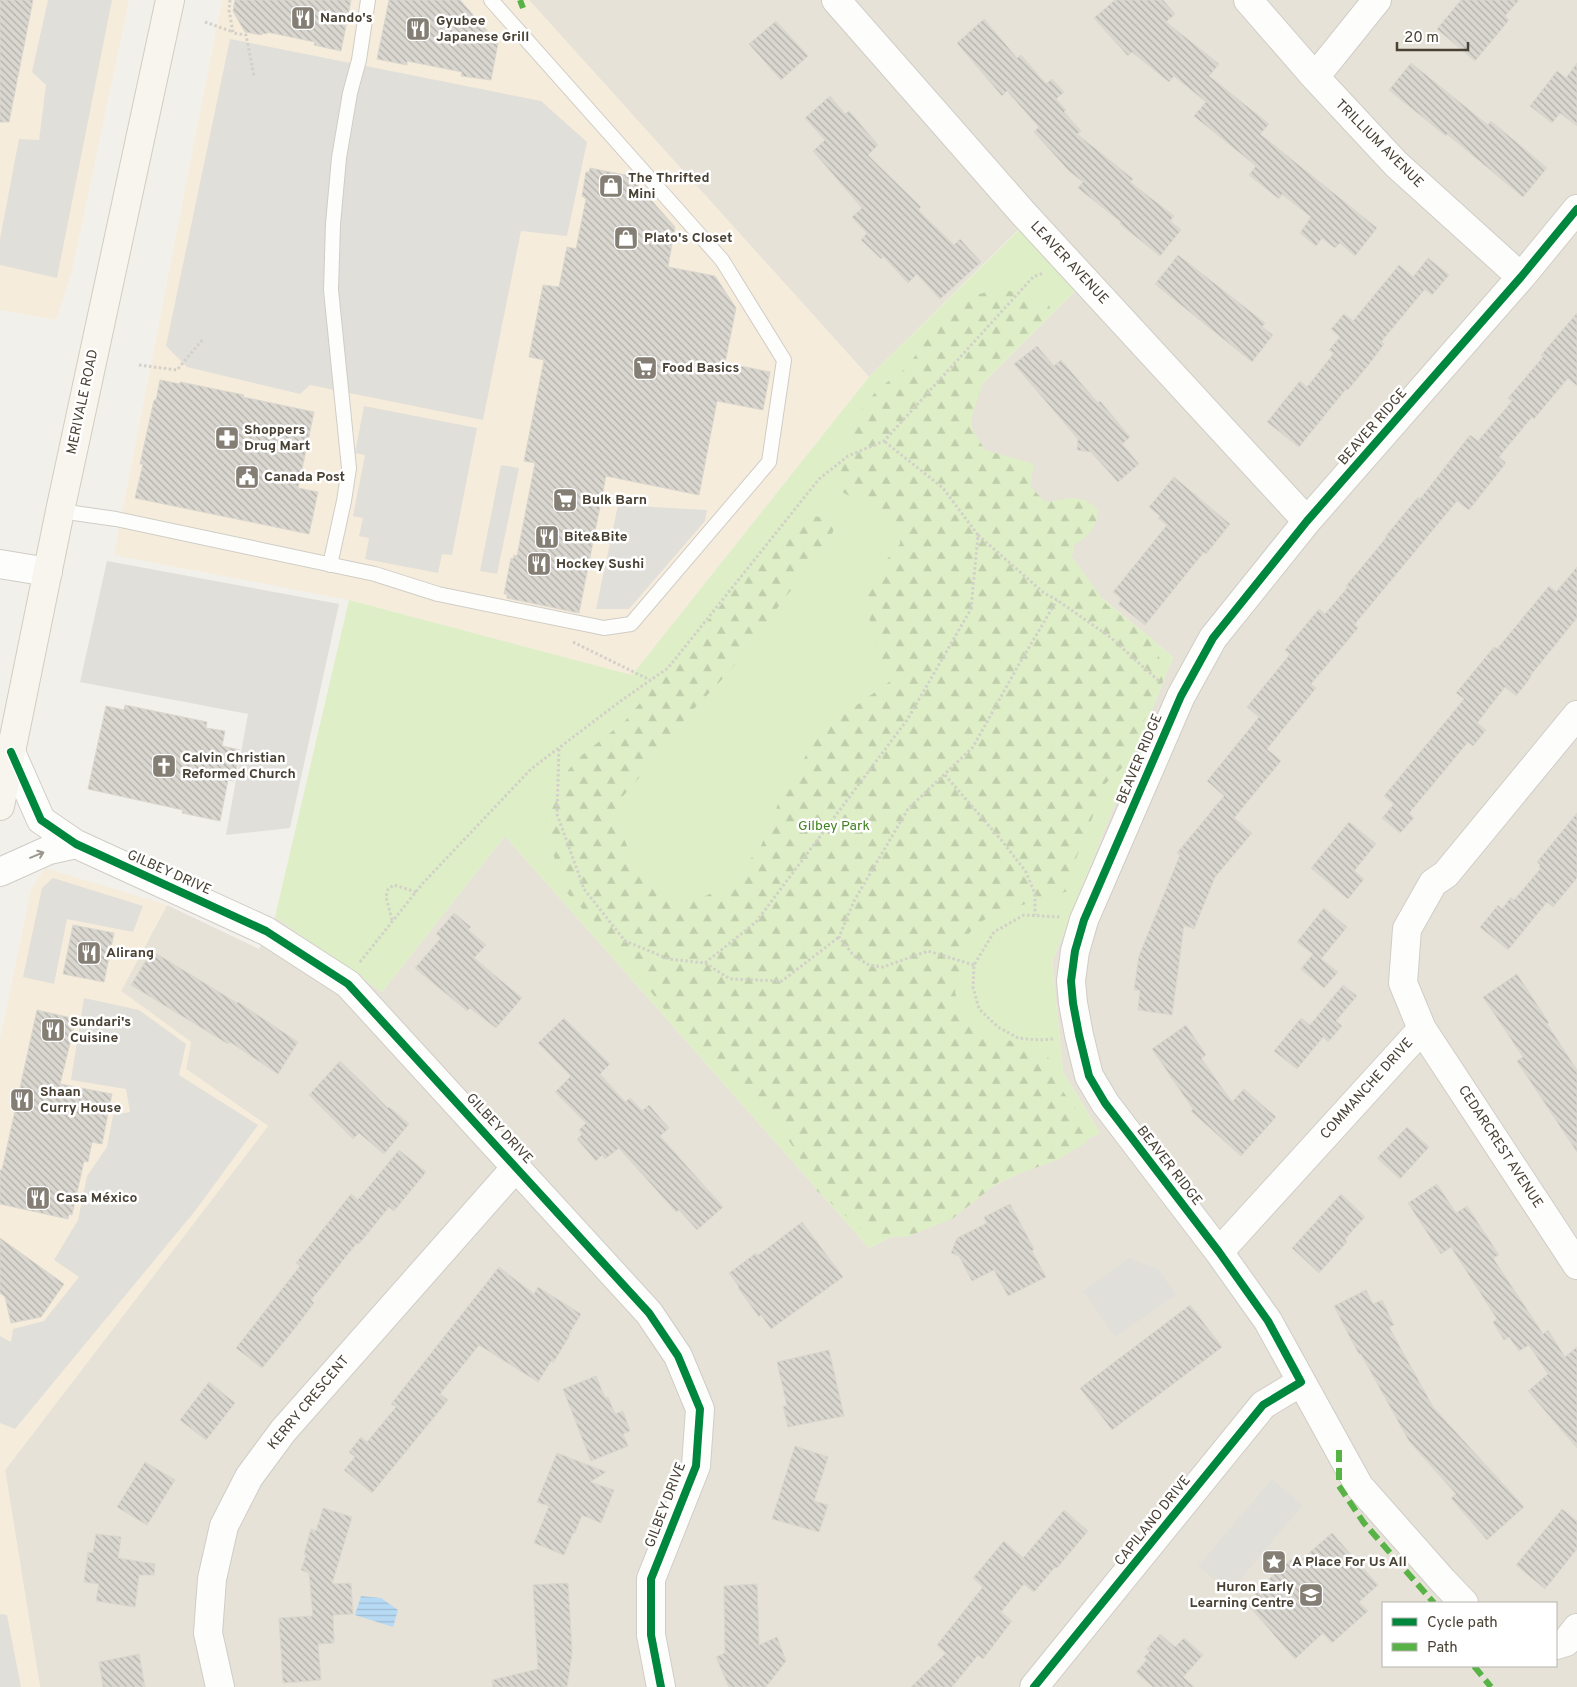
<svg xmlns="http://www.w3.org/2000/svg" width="1577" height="1687" viewBox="0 0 1577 1687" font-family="Overpass,sans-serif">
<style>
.residential{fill:#e7e2d7;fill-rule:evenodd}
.commercial{fill:#f6ecdb}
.green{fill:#deefc7}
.forest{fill:url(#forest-firs)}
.parking{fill:#e1dfd9}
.water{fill:url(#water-rules)}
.building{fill:url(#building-back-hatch);stroke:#dad7cf}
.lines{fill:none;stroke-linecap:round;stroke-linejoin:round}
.lane-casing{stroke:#d0cdc7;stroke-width:16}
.street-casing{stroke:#d0cdc7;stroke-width:30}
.secondary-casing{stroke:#d2cdc0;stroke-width:30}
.path{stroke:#d2d0c9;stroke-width:3;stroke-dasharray:2.5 2.5;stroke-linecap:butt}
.lane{stroke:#fdfdfc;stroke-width:14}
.street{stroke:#fdfdfc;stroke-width:28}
.secondary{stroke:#f7f5ee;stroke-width:28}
.quiet{stroke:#57b346;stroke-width:6;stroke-dasharray:12 6;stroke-linecap:butt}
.cycleway-casing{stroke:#fff;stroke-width:11}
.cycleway{stroke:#00873e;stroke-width:8}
.oneway{stroke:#9a968e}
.labels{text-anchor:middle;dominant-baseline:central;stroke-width:5;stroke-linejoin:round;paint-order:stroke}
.poi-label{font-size:14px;font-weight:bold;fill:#494134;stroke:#fff;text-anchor:start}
.street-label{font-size:14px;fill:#494134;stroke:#fff}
.park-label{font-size:14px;fill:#428121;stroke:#fff}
</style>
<defs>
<pattern id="forest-firs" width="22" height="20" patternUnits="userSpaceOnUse" patternTransform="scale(1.25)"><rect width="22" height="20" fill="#deefc7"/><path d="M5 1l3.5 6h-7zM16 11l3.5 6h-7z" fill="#c0ceac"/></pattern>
<pattern id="water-rules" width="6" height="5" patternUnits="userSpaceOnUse" patternTransform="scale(1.25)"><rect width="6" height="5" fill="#b6d9f4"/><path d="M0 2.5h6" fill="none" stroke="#9ebbd2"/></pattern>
<pattern id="building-back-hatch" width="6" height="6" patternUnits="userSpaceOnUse" patternTransform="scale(1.25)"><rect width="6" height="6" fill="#dad7d0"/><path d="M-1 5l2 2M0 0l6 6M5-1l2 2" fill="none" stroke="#b3b0aa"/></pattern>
</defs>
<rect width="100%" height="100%" fill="#f2f0ea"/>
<path class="residential" d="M529 0H1577V1687H40L5 1470 268 1126 186 1069 191 1042 121 991 167 905 259 949 275 917 382 992 505 836 869 1248 1100 1133 1063 1072 1052 962 1173 657 1056 560 941 425 1076 290 1018 230 869 377ZM1383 1603H1556V1666H1383Z"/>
<path class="commercial" d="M0 0H129L72 271 56 320 0 310Z
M222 0H529L869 377 632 675 349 600 114 555Z
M45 868 167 905 121 991 191 1042 186 1069 268 1126 5 1470 40 1687H0V1040L31 890Z"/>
<path class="green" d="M1019 230 1076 290 941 425 1056 560 1173 657 1052 962 1063 1072 1100 1133 869 1248 505 836 382 992 275 917 349 600 632 675 869 377Z"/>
<path class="forest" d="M1001 288 1033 299 1044 298 1050 307 1048 317 984 378 971 420 973 431 985 450 1034 464 1030 486 1045 502C1067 500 1081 491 1098 511 1097 527 1088 537 1074 545L1072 557 1107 605 1153 639 1160 660 1163 682 1151 700 1136 744 1123 767 1106 783 1072 869 1068 891 993 914 975 926 968 935 955 992 963 1021 974 1031 1034 1047 1048 1057 1059 1086 1088 1126 1087 1142 1057 1160 1001 1180 952 1219 906 1237 876 1236 862 1230 816 1190 811 1176 781 1128 686 1037 604 931 563 889 545 824 563 777 577 759 625 721 783 530 815 516 826 519 834 528 828 548 787 595 731 670 689 714 654 761 616 804 615 817 632 858 645 878 676 897 700 899 731 883 761 846 783 792 822 730 889 682 892 671 879 655 866 606 869 580 900 544 901 532 888 516 840 491 836 482 863 407 878 389 906 368 942 320 969 297Z"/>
<path class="parking" d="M48 0H112L57 278 0 265V239L19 139 39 140 46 85 32 72Z
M230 39 541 101 587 142 567 236 521 231 483 420 310 385 300 394 187 367 166 346Z
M364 406 477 428 452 555 442 554 438 573 365 559 369 538 359 536 363 518 353 516 365 455 355 453Z
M501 465 519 468 497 574 480 571Z
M618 505 707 510 705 521 629 609H596Z
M107 561 339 604 290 828 226 835 248 714 80 682Z
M53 878 143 906 133 932 67 919 54 984 23 977 42 888Z
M84 998 139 1010 186 1044 179 1075 258 1125 195 1211 15 1429 0 1423V1336L11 1342 13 1329 44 1321 79 1277 54 1260 78 1220 87 1176 107 1147 113 1115 130 1112 126 1089 71 1080Z
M1129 1258 1159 1270 1176 1295 1115 1337 1083 1291Z
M1272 1479 1303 1505 1230 1592 1198 1566Z
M0 1614 7 1615 21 1687H0Z"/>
<path class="water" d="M361 1596 381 1598 398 1610 393 1627 355 1615Z"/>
<path class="building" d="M0 0H33L9 122H0Z
M235 0H351L341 51 314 45 315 42 267 32V34L262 33V35L245 32 233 11Z
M389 0H460L498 43 491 80 461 76 462 72 407 61V65L377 59Z
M1115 0H1163L1175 14 1166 22 1219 64 1209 76 1269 124 1260 134 1377 228 1355 256 1340 243 1335 248 1322 238 1316 246 1300 233 1311 217 1282 194 1279 199 1249 175 1256 166 1194 116 1206 102 1174 76 1169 82 1132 52 1128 56 1094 18Z
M1461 0H1519L1505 16 1509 20 1475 61 1437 29Z
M984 19 1017 58 1021 55 1046 84 1052 79 1064 92 1056 99 1066 110 1064 112 1081 131 1077 134 1133 179 1130 182 1174 216 1170 221 1181 230 1160 256 1120 224 1121 222 1078 188 1083 182 1069 171 1034 132 1039 127 1007 91 1002 96 957 43Z
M776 21 808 56 781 80 749 44Z
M1411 63 1488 125 1491 121 1547 168 1523 197 1447 134 1446 136 1389 90Z
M1577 63V126L1560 113 1552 123 1530 106 1557 71 1566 78Z
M830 96 845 114 849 111 878 145 868 155 921 207 918 210 954 245 960 239 981 262 940 299 917 274 908 283 883 256 881 259 861 240 867 233 852 217 862 208 813 151 825 140 805 118Z
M590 168 630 176 675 227 668 267 715 276 736 308 725 363 770 372 763 410 717 401 699 495 606 476 579 613 507 598V594H504L511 558 513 559 514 555 517 556 535 463 524 461 544 360 529 357 543 285 559 287 567 247 576 249 586 199 582 196 586 172H589Z
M1178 255 1265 323 1262 327 1273 335 1252 362 1155 284Z
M1428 258 1449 275 1432 295 1425 289 1381 342 1384 344 1370 363 1348 390 1346 389 1299 447 1267 422 1300 381 1307 387 1334 353 1329 350 1340 337 1331 329 1344 314 1353 321 1399 265 1413 277Z
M1577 313V386L1568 378 1534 419 1532 417 1499 457 1506 463 1469 510 1457 501 1354 625 1358 628 1311 684 1316 688 1267 749 1281 761 1234 818 1252 833 1215 877 1194 929 1184 925 1172 1015 1138 1010 1140 990H1134L1139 956 1180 855 1177 853 1224 796 1207 781 1259 717 1247 707 1290 654 1285 650 1319 609 1325 614 1348 587 1346 586 1386 538 1385 537 1418 497 1420 499 1470 435 1478 441 1512 401 1508 398 1543 357 1541 355Z
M1037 346 1054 366 1061 360 1098 403 1100 401 1130 437 1122 444 1139 464 1118 482 1091 452 1077 450 1078 439 1014 364Z
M160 380 180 384V382L244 395 243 397 314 412 298 488 318 492 309 534 135 498 143 464H140L154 400H156Z
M1174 477 1230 524 1206 554 1204 552 1145 625 1118 604 1122 599 1113 592 1167 525 1158 518 1160 516 1149 507Z
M1577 567V618L1530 676 1531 677 1516 696 1505 687 1477 723 1486 730 1473 746 1468 742 1430 788 1409 813 1414 818 1400 833 1382 818 1394 804 1384 796 1464 699 1456 693 1494 647 1497 649 1549 586 1556 592Z
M125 705 207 722 206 728 225 731 222 746 240 750 234 781 228 780 220 821 182 813 183 810 88 789 106 706 124 710Z
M1577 813V878L1553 907 1547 902 1508 950 1480 927 1498 905 1502 909 1511 897 1514 900 1541 868 1539 867 1540 865 1537 862Z
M1349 822 1376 844 1354 871 1364 879 1348 899 1311 868Z
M1324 908 1347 927 1321 959 1338 972 1324 988 1301 969 1313 954 1297 942Z
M454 913 471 927 468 930 486 945 474 958 522 998 496 1028 470 1008 467 1011 415 968 441 938 436 934Z
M73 925 114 933 104 982 63 974Z
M152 951 237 1003 238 1002 298 1042 278 1074 230 1042 228 1044 131 985Z
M1517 974 1549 1023 1547 1024 1577 1070V1152L1517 1061 1523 1057 1483 997Z
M1343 985 1357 996 1336 1021 1342 1026 1328 1042 1323 1037 1297 1069 1274 1051 1301 1018 1310 1025Z
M37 1010 76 1019 60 1084 112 1094 102 1144 92 1142 88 1162 84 1161 72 1215 69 1214 68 1219 0 1204V1170H2Z
M564 1018 610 1064 600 1074 625 1102 630 1098 642 1111 649 1105 669 1128 660 1136 723 1207 697 1230 679 1210 676 1212 619 1148 605 1159 602 1155 596 1161 577 1139 582 1134 579 1130 586 1123 555 1092 571 1076 538 1043Z
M1186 1025 1206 1055 1201 1058 1232 1102 1244 1089 1276 1117 1241 1156 1191 1111 1193 1109 1152 1049Z
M340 1061 388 1108 389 1107 409 1124 384 1154 359 1133 353 1139 309 1095Z
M1407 1127 1429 1147 1400 1179 1377 1158Z
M399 1150 426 1172 394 1211 389 1207 359 1244 357 1243 311 1300 314 1303 292 1332 262 1368 236 1348 300 1266 296 1263 351 1194 358 1200Z
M1437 1184 1456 1213 1467 1206 1499 1255 1493 1258 1543 1334 1548 1330 1565 1357 1577 1347V1448L1528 1391 1548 1374 1529 1345 1519 1351 1509 1337 1504 1340 1493 1322 1497 1319 1451 1247 1441 1254 1408 1203Z
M1341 1194 1365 1217 1345 1239 1347 1242 1319 1273 1292 1248Z
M1010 1204 1034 1249 1032 1251 1046 1277 1008 1296 994 1270 972 1281 959 1256 951 1253 957 1238 987 1223 984 1217Z
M802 1222 843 1277 771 1329 761 1315 759 1317 738 1288 739 1287 729 1273 756 1253 757 1256Z
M0 1238 64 1284 41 1317 11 1323 5 1297 0 1293Z
M499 1267 534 1294 538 1287 581 1314 569 1334 570 1335 553 1363 552 1360 538 1382 479 1345 440 1394 448 1400 372 1493 344 1470 355 1457 349 1452 361 1437 367 1442 396 1407 391 1404Z
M1366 1290 1373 1304 1382 1300 1394 1325 1389 1327 1433 1407 1524 1507 1487 1540 1451 1498 1456 1494 1409 1441 1361 1354H1359L1353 1343 1334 1306Z
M1190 1305 1222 1347 1112 1430 1080 1388Z
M829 1350 844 1416 788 1427 783 1406H787L777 1362Z
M596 1376 605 1398 608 1397 615 1414 623 1411 630 1431 623 1434 628 1446 591 1461 563 1389Z
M209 1382 235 1403 206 1440 180 1420Z
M795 1446 828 1457 814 1501 828 1505 819 1532 772 1519Z
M557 1453 606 1472 590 1482 614 1490 601 1523 582 1515 575 1533H573L564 1555 534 1543 549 1506 537 1502Z
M145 1462 175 1480 147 1525 117 1507Z
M323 1508 352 1517 332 1584 351 1583 353 1614 333 1615 334 1643 318 1644 321 1680 283 1683 279 1618 313 1616 309 1573 301 1570 306 1555 304 1554 311 1529 316 1531Z
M1562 1509 1577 1521V1549L1545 1589 1516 1565Z
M1064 1510 1088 1531 1057 1568 1055 1567 1034 1592 1024 1584 1001 1612 1012 1621 983 1659 978 1655 952 1687H911L946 1653 937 1645 983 1587 973 1578 1004 1541 1023 1558Z
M1332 1533 1378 1585 1359 1602 1368 1611 1332 1643 1323 1633 1295 1659 1249 1606 1258 1598 1254 1593 1281 1568 1298 1554 1302 1559Z
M96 1534 121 1537 118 1558 155 1564 154 1575H139L135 1607 96 1601 99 1584 84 1582 88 1552 93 1553Z
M568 1583 572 1653 567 1687H493L492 1680 538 1669 533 1585Z
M757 1584 759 1645 777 1637 786 1661 766 1687H729L716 1657 725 1653 724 1586Z
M1160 1634 1175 1647 1184 1638 1203 1655 1183 1677 1194 1687H1153L1136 1672 1147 1660 1144 1657 1150 1651 1147 1649Z
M139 1654 145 1687H103L99 1662Z"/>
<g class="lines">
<defs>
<path id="lane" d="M60 511 116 519 375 574 438 594 604 628 631 624 769 462 784 360 722 260 491 0
M330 565 344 501 349 468 331 290 333 224 339 158 350 93 359 60 368 0"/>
<path id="street" d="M836 0 1023 213 1307 521
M1248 0 1315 77 1396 164 1521 277
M1315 77 1377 0
M0 564 48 572
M1577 715 1446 874 1433 883 1407 929 1403 983 1422 1029 1577 1265
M11 752 41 820 76 844 266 931 348 984 649 1313 678 1356 700 1409 696 1466 651 1579V1635L661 1687
M0 872 49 850 76 844
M1219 1252 1422 1029
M1464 1603 1443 1581 1359 1486 1268 1321 1219 1252 1105 1103 1089 1076 1079 1035 1073 1003 1071 981 1075 951 1084 920 1181 696 1213 638 1307 521 1521 277 1577 209
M1556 1645 1566 1642 1577 1628
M220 1687 208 1633 212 1579 224 1526 249 1477 283 1431 517 1166
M1034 1687 1263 1405 1301 1382"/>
<path id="secondary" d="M0 806 60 511 170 0"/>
</defs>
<use href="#lane" class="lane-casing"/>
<use href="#street" class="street-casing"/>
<use href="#secondary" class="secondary-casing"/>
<path class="path" d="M230 0 229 10 233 33 246 35 254 76
M205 22 233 32
M139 365 177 370 203 339
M978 535 1044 593 1057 600 1110 637 1160 682
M573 642 650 680
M559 749 557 814 584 889 625 941 669 959 705 963 756 922 907 720 971 609 978 535 943 488 884 441
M945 775 1002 841 1026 872 1035 894V915
M392 920 386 897 388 889 394 885 416 892
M360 962 423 883 531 769 622 700 668 668 819 479 848 456 884 441 1033 277 1043 273
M705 963 730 979 782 981 839 937
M974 965 928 951 883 967 869 965 854 956 839 937 854 901 908 809 973 747 1018 666 1057 600
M1053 1039 1040 1040 1018 1038 998 1027 979 1009 973 987 974 965 994 932 1024 915 1060 917"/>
<use href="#lane" class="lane"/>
<use href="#street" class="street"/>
<use href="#secondary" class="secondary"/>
<path class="quiet" d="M520 0 523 8
M1339 1450V1486L1364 1523 1434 1603
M1474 1666 1491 1687"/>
<defs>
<path id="cycleway" d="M11 752 41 820 76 844 266 931 348 984 649 1313 678 1356 700 1409 696 1466 651 1579V1635L661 1687
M1034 1687 1263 1405 1301 1382 1268 1321 1219 1252 1105 1103 1089 1076 1079 1035 1073 1003 1071 981 1075 951 1084 920 1181 696 1213 638 1307 521 1521 277 1577 209"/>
</defs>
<use href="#cycleway" class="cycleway-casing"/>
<use href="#cycleway" class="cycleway"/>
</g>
<defs><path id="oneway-shaft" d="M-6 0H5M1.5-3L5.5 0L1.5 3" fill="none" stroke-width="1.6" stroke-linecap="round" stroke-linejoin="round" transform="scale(1.25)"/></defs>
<use class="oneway" href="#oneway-shaft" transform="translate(37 855) rotate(-22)"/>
<defs>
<symbol id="restaurant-square" viewBox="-11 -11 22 22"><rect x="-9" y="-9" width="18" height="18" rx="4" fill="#847e74" stroke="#fff"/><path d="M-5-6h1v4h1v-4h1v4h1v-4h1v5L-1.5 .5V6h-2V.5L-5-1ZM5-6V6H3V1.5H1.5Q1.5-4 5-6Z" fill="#fff"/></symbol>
<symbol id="shop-square" viewBox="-11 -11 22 22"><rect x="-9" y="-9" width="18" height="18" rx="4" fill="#847e74" stroke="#fff"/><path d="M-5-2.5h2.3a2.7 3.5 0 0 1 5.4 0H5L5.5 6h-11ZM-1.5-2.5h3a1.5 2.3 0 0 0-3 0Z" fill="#fff"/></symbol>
<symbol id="supermarket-square" viewBox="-11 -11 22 22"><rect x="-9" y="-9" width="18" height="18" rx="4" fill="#847e74" stroke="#fff"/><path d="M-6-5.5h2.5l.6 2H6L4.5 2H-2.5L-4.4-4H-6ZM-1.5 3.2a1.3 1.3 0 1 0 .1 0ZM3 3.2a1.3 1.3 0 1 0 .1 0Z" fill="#fff"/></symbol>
<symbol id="pharmacy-square" viewBox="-11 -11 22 22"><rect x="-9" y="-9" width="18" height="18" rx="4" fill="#847e74" stroke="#fff"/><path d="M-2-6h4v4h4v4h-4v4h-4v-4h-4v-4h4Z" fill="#fff"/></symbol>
<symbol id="civic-square" viewBox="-11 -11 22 22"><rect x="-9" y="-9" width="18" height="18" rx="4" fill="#847e74" stroke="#fff"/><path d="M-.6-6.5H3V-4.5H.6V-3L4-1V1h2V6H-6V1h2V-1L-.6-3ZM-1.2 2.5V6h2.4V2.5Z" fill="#fff"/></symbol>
<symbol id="church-square" viewBox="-11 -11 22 22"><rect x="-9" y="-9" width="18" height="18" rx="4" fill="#847e74" stroke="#fff"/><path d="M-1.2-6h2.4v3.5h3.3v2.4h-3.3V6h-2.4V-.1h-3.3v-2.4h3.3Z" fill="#fff"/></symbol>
<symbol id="sight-square" viewBox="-11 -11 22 22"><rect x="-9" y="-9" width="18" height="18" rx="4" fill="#847e74" stroke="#fff"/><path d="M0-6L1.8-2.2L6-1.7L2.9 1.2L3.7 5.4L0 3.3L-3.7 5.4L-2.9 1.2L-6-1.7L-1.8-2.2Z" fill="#fff"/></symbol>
<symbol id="school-square" viewBox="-11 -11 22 22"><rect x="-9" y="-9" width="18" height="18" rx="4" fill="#847e74" stroke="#fff"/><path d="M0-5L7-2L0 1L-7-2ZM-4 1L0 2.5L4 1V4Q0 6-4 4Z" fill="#fff"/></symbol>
</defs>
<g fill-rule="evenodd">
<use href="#restaurant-square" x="289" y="4" width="28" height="28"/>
<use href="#restaurant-square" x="404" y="15" width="28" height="28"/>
<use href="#shop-square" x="597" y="172" width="28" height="28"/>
<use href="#shop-square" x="612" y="224" width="28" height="28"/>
<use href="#supermarket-square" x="631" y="354" width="28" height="28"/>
<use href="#pharmacy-square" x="213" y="424" width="28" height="28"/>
<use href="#civic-square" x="233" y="463" width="28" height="28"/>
<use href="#supermarket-square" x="551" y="486" width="28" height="28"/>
<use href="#restaurant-square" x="533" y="523" width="28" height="28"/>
<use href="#restaurant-square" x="525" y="550" width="28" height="28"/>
<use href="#church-square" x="150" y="752" width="28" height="28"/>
<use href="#restaurant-square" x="75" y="939" width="28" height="28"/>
<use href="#restaurant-square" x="39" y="1016" width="28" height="28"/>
<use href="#restaurant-square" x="8" y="1086" width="28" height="28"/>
<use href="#restaurant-square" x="24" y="1184" width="28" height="28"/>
<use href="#sight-square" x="1260" y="1548" width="28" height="28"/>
<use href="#school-square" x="1297" y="1581" width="28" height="28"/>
</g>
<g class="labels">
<g class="poi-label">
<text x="320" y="18">Nando's</text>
<text x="436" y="21">Gyubee<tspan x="436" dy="16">Japanese Grill</tspan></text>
<text x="628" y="178">The Thrifted<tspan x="628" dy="16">Mini</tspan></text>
<text x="644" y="238">Plato's Closet</text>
<text x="662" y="368">Food Basics</text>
<text x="244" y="430">Shoppers<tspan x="244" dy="16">Drug Mart</tspan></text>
<text x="264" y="477">Canada Post</text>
<text x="582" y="500">Bulk Barn</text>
<text x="564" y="537">Bite&amp;Bite</text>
<text x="556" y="564">Hockey Sushi</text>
<text x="182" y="758">Calvin Christian<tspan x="182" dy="16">Reformed Church</tspan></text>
<text x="106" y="953">Alirang</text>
<text x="70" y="1022">Sundari's<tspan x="70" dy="16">Cuisine</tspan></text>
<text x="40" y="1092">Shaan<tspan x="40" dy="16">Curry House</tspan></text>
<text x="56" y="1198">Casa México</text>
<text x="1292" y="1562">A Place For Us All</text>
<text x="1294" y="1587" text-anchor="end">Huron Early<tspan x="1294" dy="16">Learning Centre</tspan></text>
</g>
<g class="street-label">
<text transform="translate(1379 144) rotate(45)">TRILLIUM AVENUE</text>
<text transform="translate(1069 263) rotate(47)">LEAVER AVENUE</text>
<text transform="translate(83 402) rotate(-78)">MERIVALE ROAD</text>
<text transform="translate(1373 427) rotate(-49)">BEAVER RIDGE</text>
<text transform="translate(1140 759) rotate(-67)">BEAVER RIDGE</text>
<text transform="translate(169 873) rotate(24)">GILBEY DRIVE</text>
<text transform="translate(1367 1089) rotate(-48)">COMMANCHE DRIVE</text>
<text transform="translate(499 1129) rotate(47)">GILBEY DRIVE</text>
<text transform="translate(1500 1147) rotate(57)">CEDARCREST AVENUE</text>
<text transform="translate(1169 1166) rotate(52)">BEAVER RIDGE</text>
<text transform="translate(309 1403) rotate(-50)">KERRY CRESCENT</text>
<text transform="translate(666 1505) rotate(-69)">GILBEY DRIVE</text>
<text transform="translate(1153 1521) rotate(-51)">CAPILANO DRIVE</text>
</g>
<g class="park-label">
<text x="834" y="826">Gilbey Park</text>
</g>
</g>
<rect x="1382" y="1602" width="175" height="65" fill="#ffffff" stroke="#b6b3ae"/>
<rect x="1392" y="1618" width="25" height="8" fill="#00873e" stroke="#b6b3ae"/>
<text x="1427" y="1627" font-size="15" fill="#494134">Cycle path</text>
<rect x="1392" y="1643" width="25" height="8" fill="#57b346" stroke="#b6b3ae"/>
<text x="1427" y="1652" font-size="15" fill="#494134">Path</text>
<path d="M1397 42v8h71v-8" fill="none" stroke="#494134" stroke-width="2.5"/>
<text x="1404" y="42" font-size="15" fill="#494134" stroke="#ffffff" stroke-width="4" paint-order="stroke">20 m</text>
</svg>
